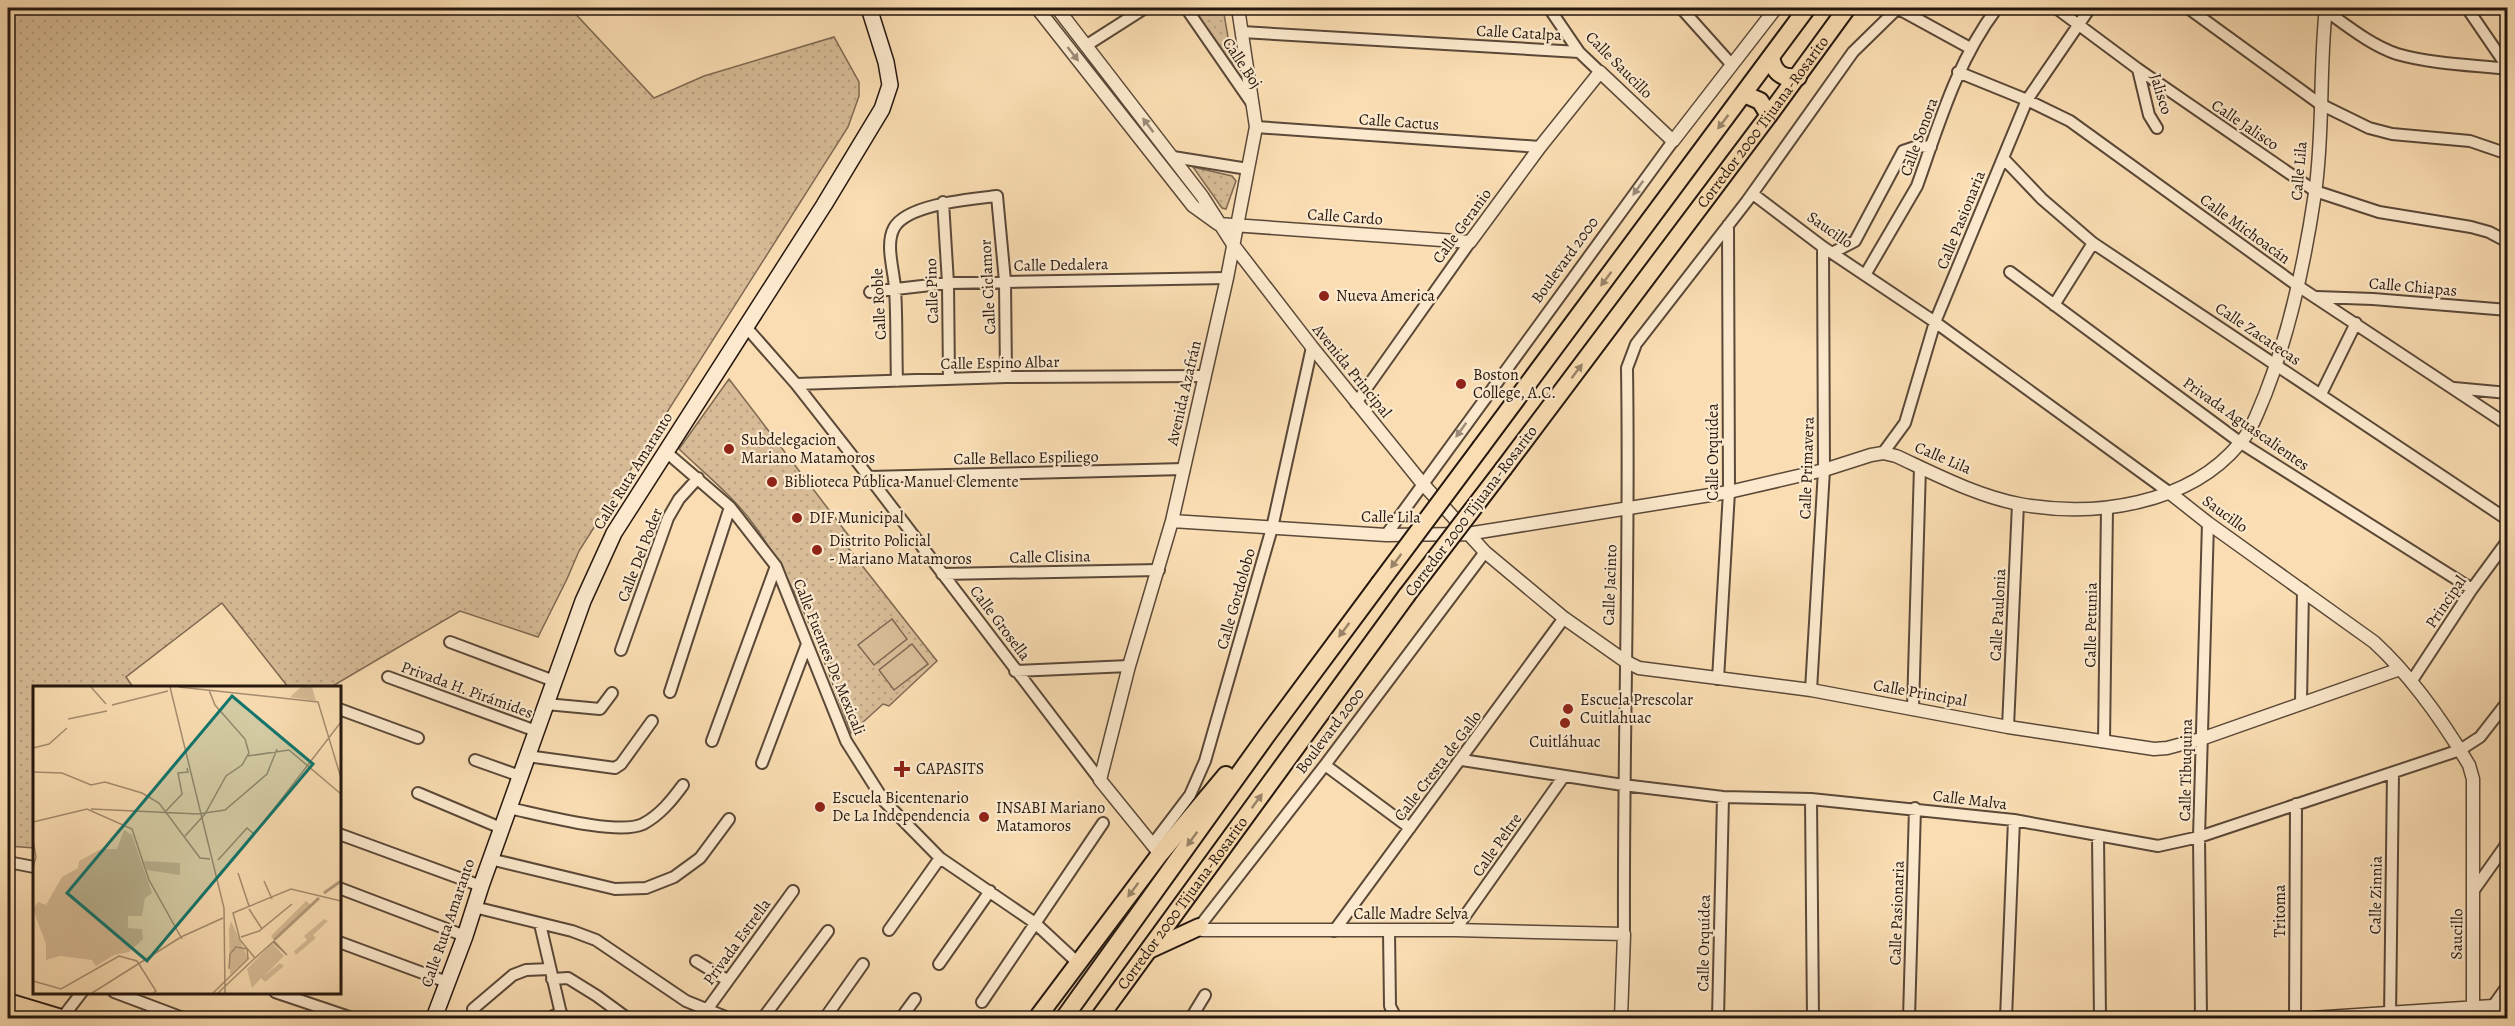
<svg xmlns="http://www.w3.org/2000/svg" width="2515" height="1026" viewBox="0 0 2515 1026" font-family="Alegreya,serif">
<style>
.grass{fill:url(#grass-dots);stroke:#7e6952;stroke-width:1.5}
.garden{fill:#d6bb96;stroke:#7e6952;stroke-width:1.5}
.lines{fill:none;stroke-linecap:round;stroke-linejoin:round}
.minor-casing{stroke:#5a4838;stroke-width:14}
.tertiary-casing{stroke:#5a4838;stroke-width:15}
.secondary-casing{stroke:#25170f;stroke-width:18}
.primary-casing{stroke:#25170f;stroke-width:20}
.trunk-casing{stroke:#25170f;stroke-width:20}
.minor{stroke:#fce9cd;stroke-width:10}
.tertiary{stroke:#fce9cd;stroke-width:12}
.secondary{stroke:#fce9cd;stroke-width:15}
.primary{stroke:#faddb2;stroke-width:16}
.trunk{stroke:#faddb2;stroke-width:16}
.trunk-bridge-casing{stroke:#25170f;stroke-width:20;stroke-linecap:butt}
.trunk-bridge{stroke:#faddb2;stroke-width:16}
.oneway{fill:#9b8a78}
.oneway2{fill:#9a8469}
.poi-dot{fill:#8f2418;stroke:#fce9cd;stroke-width:2}
.labels{text-anchor:middle;dominant-baseline:central;stroke-width:4.5;stroke-linejoin:round;paint-order:stroke}
.street-label{font-size:16px;fill:#25170f;stroke:#fce9cd}
.poi-label{font-size:16px;fill:#25170f;stroke:#fce9cd;text-anchor:start}
.inset-river{fill:none;stroke:#b29a7b;stroke-width:3}
.inset-road{fill:none;stroke:#a58e71;stroke-width:1.5}
.view{fill:#0f766e;fill-opacity:0.15;stroke:#0f766e;stroke-width:3}
.inset-edge{fill:none;stroke:#25170f;stroke-width:3}
</style>
<defs>
<pattern id="grass-dots" width="8" height="8" patternUnits="userSpaceOnUse" patternTransform="scale(1.5)"><rect width="8" height="8" fill="#d6bb96"/><path d="M2 2h.1M6 6h.1" fill="none" stroke="#b8a080" stroke-width="1.8" stroke-linecap="round"/></pattern>
</defs>
<rect width="100%" height="100%" fill="#faddb2"/>
<filter id="stains"><feTurbulence type="fractalNoise" baseFrequency=".00333" numOctaves="4"/><feColorMatrix values="0 0 0 0 .2 0 0 0 0 .09 0 0 0 0 .02 0 0 0 .5 -.17"/></filter>
<radialGradient id="worn" r=".72"><stop offset=".6" stop-color="#630" stop-opacity="0"/><stop offset="1" stop-color="#630" stop-opacity=".3"/></radialGradient>
<path class="grass" d="M8 8H570L654 98 704 76 834 37 859 82V96L848 127 579 551 567 579 538 637 460 611 331 687H288L222 603 126 677 133 687H34V848L8 846Z
M1188 8H1223L1234 72Z
M1193 167 1232 176 1236 181 1226 209 1222 208Z
M729 379 852 540 846 545 937 661 889 706 883 704 851 733C824 661 800 588 754 525 734 497 704 473 679 449Z"/>
<path class="garden" d="M892 619 907 639 874 665 858 645Z
M912 644 928 664 894 690 879 670Z"/>
<g class="lines">
<defs>
<path id="minor" d="M1186 8 1253 105
M1549 8 1579 52 1600 72
M1681 8 1732 65
M1897 8 1970 48
M2056 8 2138 69 2315 191 2379 212 2471 227 2489 232 2508 242
M2188 8 2320 104 2369 128 2392 134 2470 141 2508 154
M2322 8C2345 24 2370 45 2397 54 2432 64 2471 65 2508 69
M2467 8 2508 68
M1242 32 1579 52
M1087 45 1145 8
M2138 69 2149 115 2157 128
M1958 72 2027 100 2070 121 2298 286 2508 425
M1256 127 1540 147
M1173 157 1248 169
M2003 158 2042 199 2093 243 2508 520
M1753 194 1823 247 1935 322 2170 493
M943 202 948 283 949 379
M1832 253 1855 241 1903 151 1918 146 1931 147
M2010 272 2241 443 2472 589
M1865 275 1917 186C1939 124 1957 61 1997 8
M870 292 948 283 1227 278
M2317 297 2373 299 2508 310
M2054 305 2093 243
M746 327 796 384 869 477 1100 780
M897 381C896 350 897 319 895 288 894 271 885 244 894 228 907 204 972 199 997 196L1005 281 1006 377
M796 384 1006 377 1205 376
M2454 388 2508 393
M2321 394 2356 323
M1356 403 1470 242
M665 451 730 507 776 566 846 741 884 801 940 858 1035 923 1078 963
M1883 453 1905 423 1935 322 2027 100 2090 8
M869 477 1184 469
M1386 535 1673 141
M942 574 1159 570
M450 642 554 681
M621 650 668 518 679 499 698 478
M1015 671 1129 666
M388 677 536 731
M1718 679 1729 492 1728 225
M2411 682 2472 589 2508 540
M1811 690 1824 470 1823 247
M670 692 730 507
M2301 702 2303 590
M546 704 600 709 612 693
M1913 708 1920 467
M339 709 418 738
M2008 727 2018 504
M712 741 776 566
M2104 742 2107 508
M527 756 615 768 621 764 652 721
M475 760 520 776
M1462 760 1623 785 1723 797 1811 799 2014 820 2158 846 2199 837 2460 750 2480 737 2508 701
M762 763 807 644
M1325 765 1410 828
M418 793 501 828
M1811 799 1813 1018
M509 808C538 814 618 836 643 824 660 815 672 800 683 785
M339 834 481 886
M2098 836 2100 1018
M1152 845 1190 795 1205 761 1272 528 1312 347
M490 859 615 889 646 888 674 877 700 858 729 819
M8 862 34 867
M339 888 465 936
M2474 890 2508 842
M474 907 572 931 596 940 686 1001 728 1018
M540 924 562 1018
M1199 927 1325 765 1485 552
M889 930 940 858
M1455 930 1564 776
M1334 931 1564 618
M1389 931 1390 1006 1396 1018
M1624 934C1623 745 1630 556 1627 368L1636 344 1747 201 1853 52 1898 8
M339 942 447 982
M696 961 727 980
M939 964 990 891
M552 979 568 978 597 996 627 1018
M114 992 183 1018
M275 992 352 1018
M982 1002 1103 823
M2493 1006 2508 985
M473 1009 513 975 526 970 550 969
M706 1011 793 891
M62 1018 82 992
M550 1018 561 1012
M763 1018 828 931
M825 1018 863 964
M901 1018 915 999
M1191 1018 1205 995
M1718 1018 1723 797
M1909 1018 1915 808
M2006 1018 2014 820
M2201 1018 2199 837 2208 523
M2295 1018 2296 804
M2390 1018 2393 773"/>
<path id="tertiary" d="M1037 8 1193 206 1218 224 1470 242 1540 147 1600 72 1673 141 1776 8
M1057 8 1202 196 1234 246 1312 347 1422 483 1485 552 1564 618 1625 661 1639 668 1811 690 2008 727 2154 749 2167 748 2201 739 2400 669
M2170 493 2208 523 2374 642C2410 675 2444 723 2469 765L2473 779V1018
M1172 521 1386 535 1467 534 1729 492 1824 470 1871 455 1883 453 1896 456C1935 474 1977 496 2019 504 2094 518 2189 505 2240 443 2252 430 2258 411 2265 395 2290 331 2305 261 2315 193 2324 132 2319 69 2326 8
M1160 854 1100 780 1129 666 1172 521 1227 278 1256 127 1238 8
M1199 927 1202 930H1455L1624 934 1621 1018
M2312 1018 2508 1005"/>
<path id="secondary" d="M434 1018 465 936 481 886 583 601 614 533 824 205 882 109 890 85 886 62 869 8"/>
<path id="primary" d="M8 1002 61 1018"/>
<g id="trunk">
<path d="M1771 57C1774 73 1782 79 1798 77"/>
<path d="M1744 94 1760 101 1769 115"/>
<path d="M1481 447 1807 8"/>
<path id="s1" d="M1504 468 1769 115 1847 8"/>
<path d="M1149 950 1199 927"/>
<path d="M1037 1018 1160 854 1226 775"/>
<path d="M1064 1018 1267 735 1379 584"/>
<path id="s2" d="M1099 1018 1407 595"/>
</g>
</defs>
<use href="#minor" class="minor-casing"/>
<use href="#tertiary" class="tertiary-casing"/>
<use href="#secondary" class="secondary-casing"/>
<use href="#primary" class="primary-casing"/>
<use href="#trunk" class="trunk-casing"/>
<use href="#minor" class="minor"/>
<use href="#tertiary" class="tertiary"/>
<use href="#secondary" class="secondary"/>
<use href="#primary" class="primary"/>
<use href="#trunk" class="trunk"/>
<defs>
<path id="trunk-bridge" d="M1379 584 1481 447
M1407 595 1504 468"/>
</defs>
<use href="#trunk-bridge" class="trunk-bridge-casing"/>
<use href="#trunk-bridge" class="trunk-bridge"/>
</g>
<defs><path id="oneway-solid" d="M-6-.8H1V-3.2L6.5 0L1 3.2V.8H-6Z" transform="scale(1.5)"/></defs>
<g class="oneway">
<use href="#oneway-solid" transform="translate(1073 54) rotate(52)"/>
<use href="#oneway-solid" transform="translate(1148 125) rotate(-127)"/>
<use href="#oneway-solid" transform="translate(1638 188) rotate(126)"/>
<use href="#oneway-solid" transform="translate(1461 430) rotate(126)"/>
</g>
<g class="oneway2">
<use href="#oneway-solid" transform="translate(1723 122) rotate(127)"/>
<use href="#oneway-solid" transform="translate(1606 279) rotate(127)"/>
<use href="#oneway-solid" transform="translate(1577 371) rotate(-53)"/>
<use href="#oneway-solid" transform="translate(1396 561) rotate(127)"/>
<use href="#oneway-solid" transform="translate(1344 630) rotate(127)"/>
<use href="#oneway-solid" transform="translate(1257 801) rotate(-54)"/>
<use href="#oneway-solid" transform="translate(1192 839) rotate(126)"/>
<use href="#oneway-solid" transform="translate(1133 890) rotate(127)"/>
</g>
<g class="poi-dot">
<circle cx="1324" cy="296" r="6"/>
<circle cx="1461" cy="384" r="6"/>
<circle cx="729" cy="449" r="6"/>
<circle cx="772" cy="482" r="6"/>
<circle cx="797" cy="518" r="6"/>
<circle cx="817" cy="550" r="6"/>
<circle cx="1568" cy="709" r="6"/>
<circle cx="1565" cy="723" r="6"/>
<path d="M899 760h6v6h6v6h-6v6h-6v-6h-6v-6h6z"/>
<circle cx="820" cy="807" r="6"/>
<circle cx="984" cy="817" r="6"/>
</g>
<g class="labels">
<g class="street-label">
<text transform="translate(1519 33) rotate(3)">Calle Catalpa</text>
<text transform="translate(1242 63) rotate(56)">Calle Boj</text>
<text transform="translate(1619 65) rotate(45)">Calle Saucillo</text>
<text transform="translate(2161 94) rotate(73)">Jalisco</text>
<text transform="translate(1399 122) rotate(4)">Calle Cactus</text>
<text stroke="none"><textPath href="#s1" startOffset="432">Corredor 2000 Tijuana-Rosarito</textPath></text>
<text transform="translate(2245 125) rotate(34)">Calle Jalisco</text>
<text transform="translate(1919 137) rotate(-70)">Calle Sonora</text>
<text transform="translate(2299 171) rotate(-85)">Calle Lila</text>
<text transform="translate(1345 217) rotate(4)">Calle Cardo</text>
<text transform="translate(1961 220) rotate(-68)">Calle Pasionaria</text>
<text transform="translate(1462 226) rotate(-54)">Calle Geranio</text>
<text transform="translate(2245 229) rotate(36)">Calle Michoacán</text>
<text transform="translate(1830 230) rotate(35)">Saucillo</text>
<text transform="translate(1565 260) rotate(-54)">Boulevard 2000</text>
<text transform="translate(1061 265) rotate(-1)">Calle Dedalera</text>
<text transform="translate(988 287) rotate(-93)">Calle Ciclamor</text>
<text transform="translate(2413 287) rotate(5)">Calle Chiapas</text>
<text transform="translate(932 291) rotate(-92)">Calle Pino</text>
<text transform="translate(879 304) rotate(-93)">Calle Roble</text>
<text transform="translate(2258 334) rotate(34)">Calle Zacatecas</text>
<text transform="translate(1000 363) rotate(-1)">Calle Espino Albar</text>
<text transform="translate(1352 371) rotate(51)">Avenida Principal</text>
<text transform="translate(1184 393) rotate(-77)">Avenida Azafrán</text>
<text transform="translate(2246 424) rotate(35)">Privada Aguascalientes</text>
<text transform="translate(1713 452) rotate(-90)">Calle Orquídea</text>
<text transform="translate(1026 458) rotate(-1)">Calle Bellaco Espiliego</text>
<text transform="translate(1943 458) rotate(23)">Calle Lila</text>
<text transform="translate(1807 468) rotate(-88)">Calle Primavera</text>
<text transform="translate(633 471) rotate(-58)">Calle Ruta Amaranto</text>
<text transform="translate(1471 511) rotate(-53)">Corredor 2000 Tijuana-Rosarito</text>
<text transform="translate(2225 514) rotate(36)">Saucillo</text>
<text transform="translate(1391 517) rotate(1)">Calle Lila</text>
<text transform="translate(640 555) rotate(-69)">Calle Del Poder</text>
<text transform="translate(1050 557) rotate(-1)">Calle Clisina</text>
<text transform="translate(1610 585) rotate(-88)">Calle Jacinto</text>
<text transform="translate(1236 599) rotate(-74)">Calle Gordolobo</text>
<text transform="translate(2446 602) rotate(-56)">Principal</text>
<text transform="translate(1998 615) rotate(-87)">Calle Paulonia</text>
<text transform="translate(1000 623) rotate(53)">Calle Grosella</text>
<text transform="translate(2091 625) rotate(-89)">Calle Petunia</text>
<text transform="translate(829 657) rotate(68)">Calle Fuentes De Mexicali</text>
<text transform="translate(467 690) rotate(20)">Privada H. Pirámides</text>
<text transform="translate(1920 693) rotate(10)">Calle Principal</text>
<text transform="translate(1330 731) rotate(-53)">Boulevard 2000</text>
<text transform="translate(1438 766) rotate(-53)">Calle Cresta de Gallo</text>
<text transform="translate(2186 770) rotate(-89)">Calle Tibuquina</text>
<text transform="translate(1970 800) rotate(7)">Calle Malva</text>
<text transform="translate(1497 845) rotate(-55)">Calle Peltre</text>
<text transform="translate(2376 895) rotate(-89)">Calle Zinnia</text>
<text stroke="none"><textPath href="#s2" startOffset="142">Corredor 2000 Tijuana-Rosarito</textPath></text>
<text transform="translate(2280 911) rotate(-90)">Tritoma</text>
<text transform="translate(1897 913) rotate(-88)">Calle Pasionaria</text>
<text x="1411" y="914">Calle Madre Selva</text>
<text transform="translate(448 923) rotate(-71)">Calle Ruta Amaranto</text>
<text transform="translate(2457 934) rotate(-89)">Saucillo</text>
<text transform="translate(737 942) rotate(-54)">Privada Estrella</text>
<text transform="translate(1704 943) rotate(-89)">Calle Orquídea</text>
</g>
<g class="poi-label">
<text x="1336" y="296">Nueva America</text>
<text x="1473" y="375">Boston<tspan x="1473" dy="18">College, A.C.</tspan></text>
<text x="741" y="440">Subdelegacion<tspan x="741" dy="18">Mariano Matamoros</tspan></text>
<text x="784" y="482">Biblioteca Pública Manuel Clemente</text>
<text x="809" y="518">DIF Municipal</text>
<text x="829" y="541">Distrito Policial<tspan x="829" dy="18">- Mariano Matamoros</tspan></text>
<text x="1580" y="700">Escuela Prescolar<tspan x="1580" dy="18">Cuitlahuac</tspan></text>
<text x="1565" y="742" text-anchor="middle">Cuitláhuac</text>
<text x="916" y="769">CAPASITS</text>
<text x="832" y="798">Escuela Bicentenario<tspan x="832" dy="18">De La Independencia</tspan></text>
<text x="996" y="808">INSABI Mariano<tspan x="996" dy="18">Matamoros</tspan></text>
</g>
</g>
<g transform="translate(33 686)">
<rect width="308" height="308" fill="#faddb2"/>
<path d="M268 1H279L283 15 257 11ZM91 144 99 149 119 207 112 212 109 230H95V242L109 243 110 253 96 266 81 269 63 280 59 274 27 270 13 274V258L0 223 5 216 13 219 29 191 45 182 46 175 68 163H84ZM111 175 147 177V189L114 184ZM273 215 278 219 240 253 238 250ZM291 233 295 235 280 249 283 252 263 269 261 265 274 254 271 250ZM198 235 215 272 197 289 196 243ZM239 257 251 270 231 290 247 277 251 280 232 296 228 292 219 302 214 283Z" fill="#d6bb96"/>
<path class="inset-river" d="M291 207 308 195M241 254 286 212"/>
<path class="inset-road" d="M58 1 73 18M137 1 191 222 192 307M146 1 285 16 308 92M79 19 135 5M35 33 74 25M0 62 16 58 34 42M215 70 256 64 308 108M0 86 29 87 58 99 72 96 109 107 126 117 167 172 177 173M58 123 165 128 192 124 234 88 244 63M132 126 149 108 145 87 155 86 154 82M0 136 54 123 99 143 116 194 149 253M152 150 172 128 193 90 209 79 216 67 212 53 182 19 176 4M0 154 3 171 0 182M185 174 214 142 221 148 227 141 308 36M205 187 216 220M231 195 239 213M216 223 229 243M208 251 226 245 259 218M222 272 241 255 254 269 240 256M196 283 197 268 203 261 214 263 215 273M0 295 28 303 86 270 104 275 123 305 120 307M59 307 148 251 190 232M180 307 216 272M185 307 222 272 207 254 200 227 258 203 308 215"/>
<path class="view" d="M199 10 280 78 114 275 34 207Z"/>
<rect width="308" height="308" class="inset-edge"/>
</g>
<rect width="2515" height="1026" fill="none" stroke="#faddb2" stroke-width="30"/>
<rect x="9" y="9" width="2497" height="1008" fill="none" stroke="#25170f" stroke-width="3"/>
<rect x="15" y="15" width="2485" height="996" fill="none" stroke="#25170f" stroke-width="1.5"/>
<rect width="100%" height="100%" filter="url(#stains)"/>
<rect width="100%" height="100%" fill="url(#worn)"/>
</svg>
